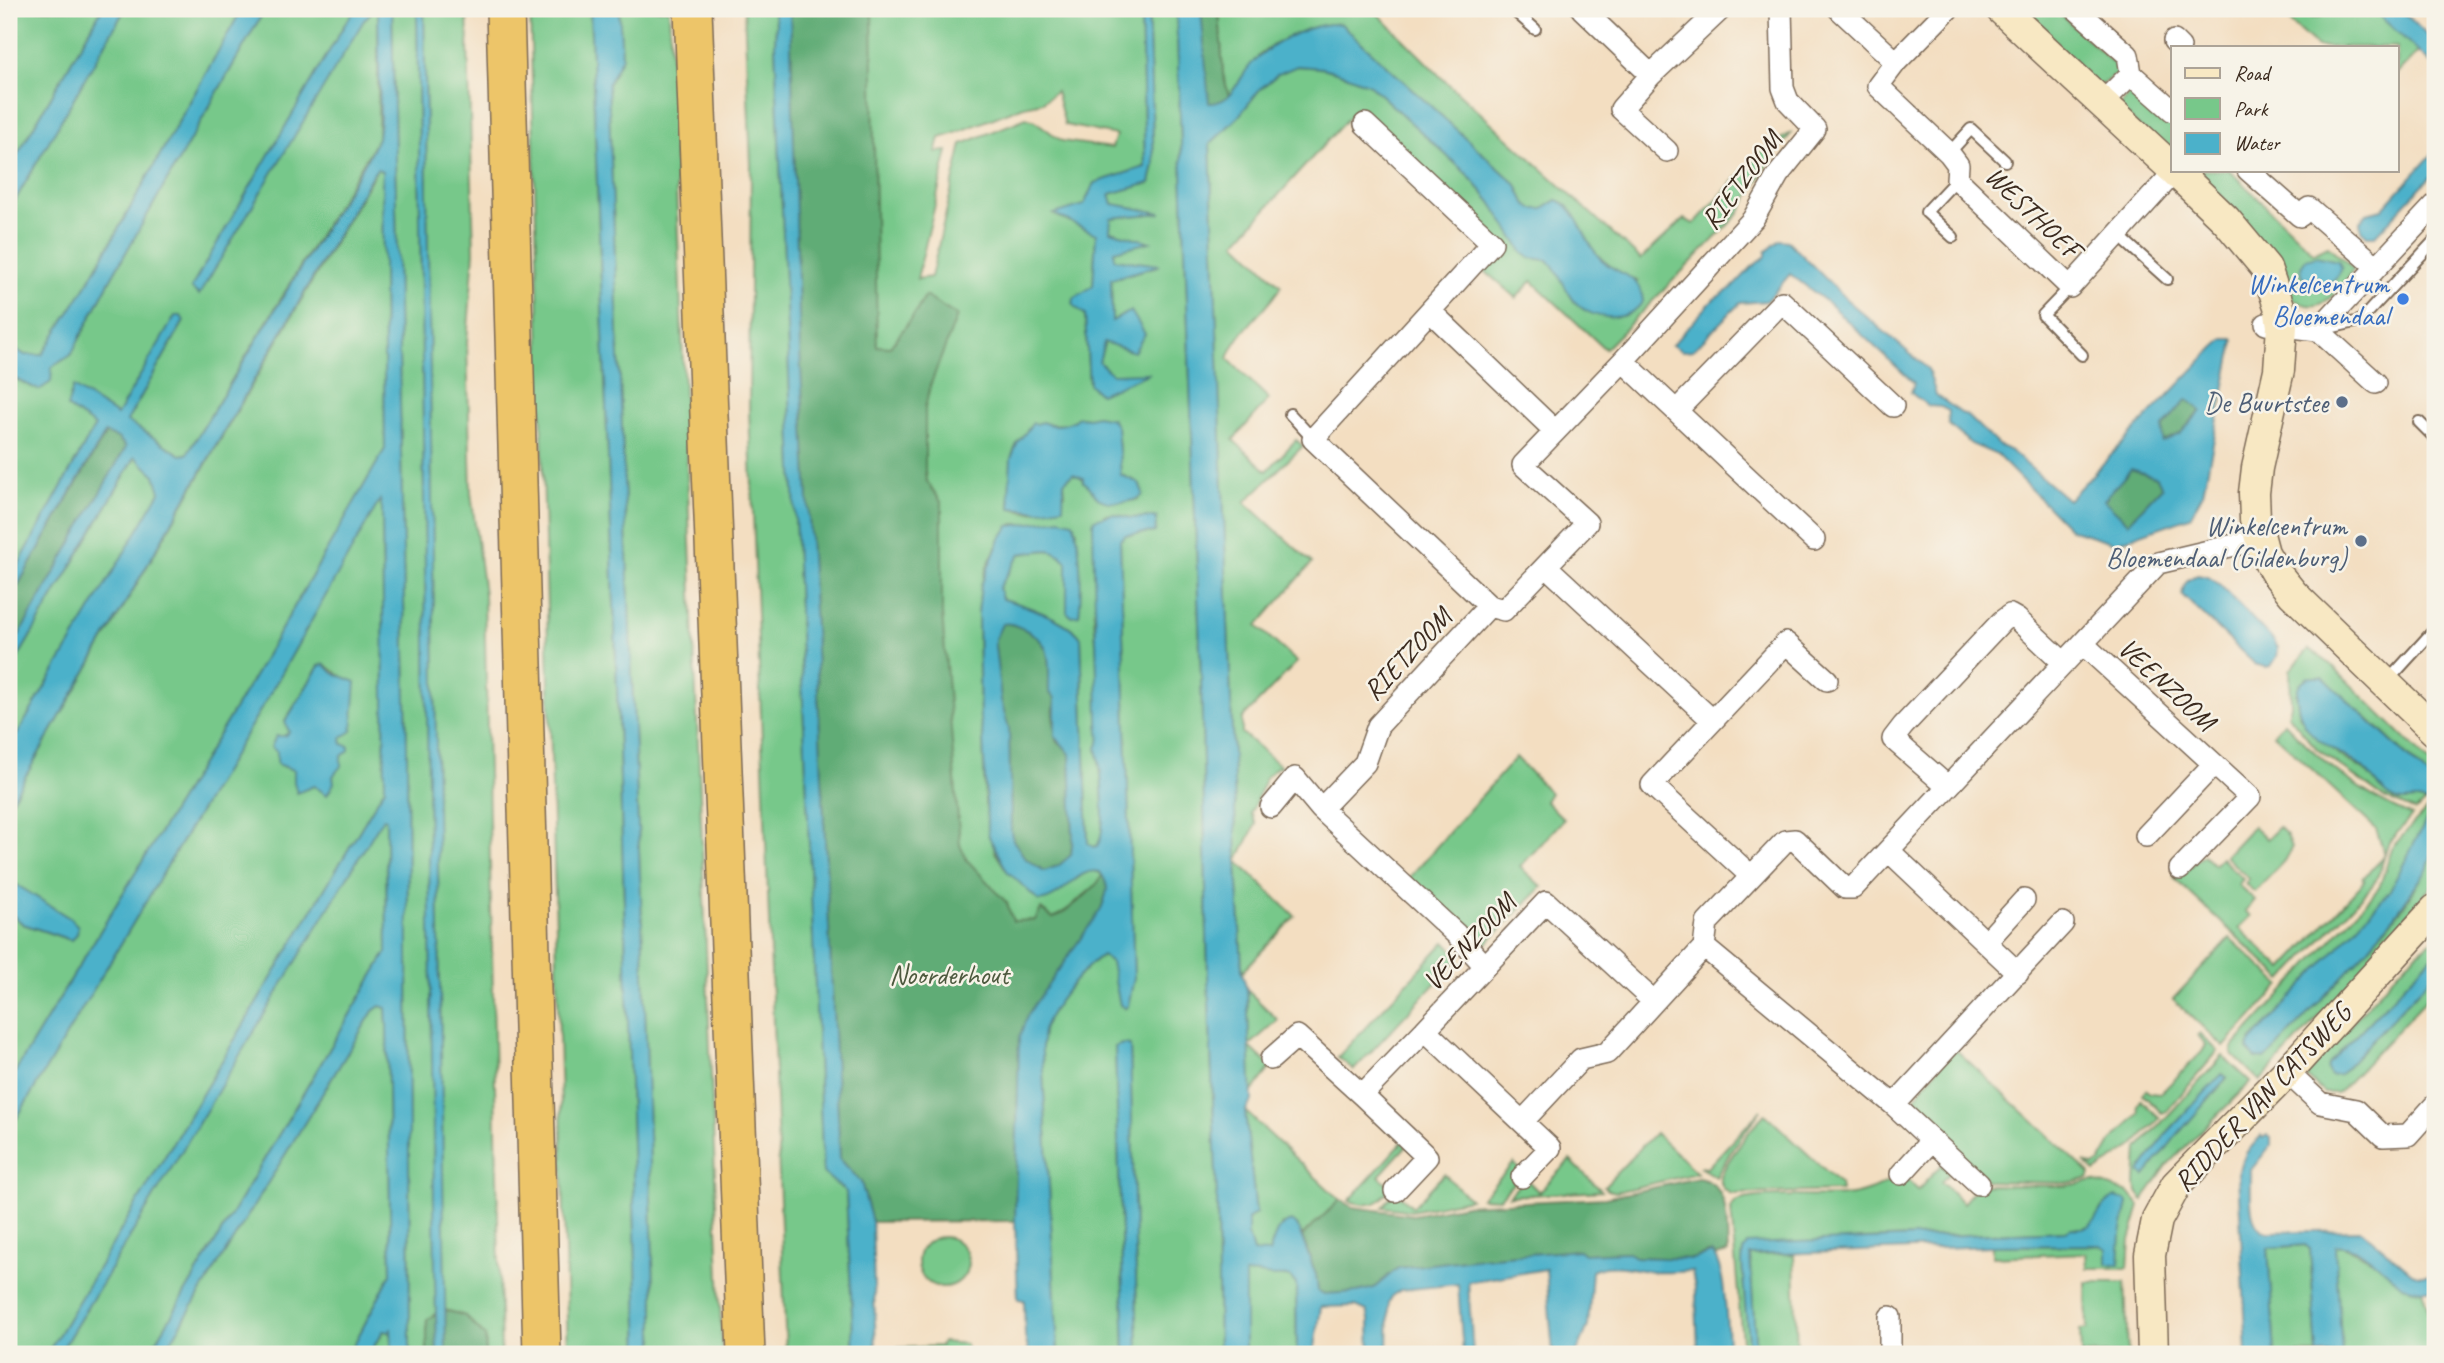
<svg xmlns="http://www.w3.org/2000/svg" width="2444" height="1363" viewBox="0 0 2444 1363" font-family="Caveat,sans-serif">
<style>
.green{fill:#77c88a;stroke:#597954;stroke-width:2;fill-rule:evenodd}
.forest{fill:#61ac76;stroke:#4e6b4a;stroke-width:2}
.water{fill:#4bb1ca;stroke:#436e74;stroke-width:2;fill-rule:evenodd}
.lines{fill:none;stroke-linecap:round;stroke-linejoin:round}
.lane-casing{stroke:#7b6957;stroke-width:14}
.street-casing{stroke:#7b6957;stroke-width:24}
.secondary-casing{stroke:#7b6957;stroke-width:33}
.highway-casing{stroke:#7b6957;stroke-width:40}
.lane{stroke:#fff;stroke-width:10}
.street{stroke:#fff;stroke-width:21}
.secondary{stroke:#f8e8c3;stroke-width:30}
.highway{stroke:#edc569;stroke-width:37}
.shop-dot{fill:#3f7fe0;stroke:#f7f3e8;stroke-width:2.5}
.service-dot{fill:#5c6f8a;stroke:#f7f3e8;stroke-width:2.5}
.labels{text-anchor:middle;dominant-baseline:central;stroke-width:5;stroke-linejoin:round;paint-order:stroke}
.street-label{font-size:28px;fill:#3b2a1e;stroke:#f7f3e8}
.shop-label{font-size:28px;fill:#366cbe;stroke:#f7f3e8;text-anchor:end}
.service-label{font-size:28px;fill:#4e5e75;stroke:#f7f3e8;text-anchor:end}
.park-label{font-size:28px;fill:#4d593e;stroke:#f7f3e8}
</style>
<rect width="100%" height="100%" fill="#f7f3e8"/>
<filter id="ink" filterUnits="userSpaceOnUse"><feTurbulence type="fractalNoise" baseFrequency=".0143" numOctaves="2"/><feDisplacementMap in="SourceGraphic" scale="14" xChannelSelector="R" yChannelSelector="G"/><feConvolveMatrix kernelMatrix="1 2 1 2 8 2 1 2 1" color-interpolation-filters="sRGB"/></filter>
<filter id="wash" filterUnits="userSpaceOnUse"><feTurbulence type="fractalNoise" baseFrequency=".00686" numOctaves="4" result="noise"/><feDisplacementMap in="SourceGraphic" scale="28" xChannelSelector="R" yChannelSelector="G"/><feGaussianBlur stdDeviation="1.57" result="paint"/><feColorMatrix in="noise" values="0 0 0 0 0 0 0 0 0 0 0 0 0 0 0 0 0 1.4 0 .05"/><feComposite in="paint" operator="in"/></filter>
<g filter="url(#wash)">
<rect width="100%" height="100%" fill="#f3dec1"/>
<path class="green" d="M9 9H102L9 169Z
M125 9H242L88 283 42 356 25 355 9 345V211Z
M265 9H356L345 24 192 288 364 20 374 9 378 12V138L187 454 181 455 127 421 184 321 117 415 73 387 95 426 9 582V376L39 390 52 367 71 355 109 282Z
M392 9H417L436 1313 427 1320V1354H410L407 748Z
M424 9H467L474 252 467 342 471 493 484 594 501 1354H486L485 1336 465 1316 445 1310Z
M530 9H590L615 629 639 1354H568Z
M619 9H669L722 1354H654V1293L644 974 608 84 622 57Z
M744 9H773L776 24 775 45 823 1172 846 1192 854 1354H786L749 410 751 164Z
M809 9H1141L1145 167 1094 183 1084 205 1055 215 1096 233 1093 287 1074 298 1085 315 1089 384 1147 374H1112L1098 363 1112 321 1111 279 1158 266 1113 259 1114 251 1148 242 1110 231V218L1158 213 1113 204 1110 194 1150 183 1154 163 1148 9H1176L1201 676 1208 976 1217 1198 1219 1354H1138L1130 1046 1122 1044 1115 1048 1125 1354H1058L1042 1053C1042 1044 1041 1032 1045 1025 1054 1004 1084 967 1103 955L1111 962 1125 1008 1128 1005 1134 978 1120 540 1125 535 1155 532 1157 517 1131 518 1113 514 1104 515 1094 617 1099 685 1098 724 1101 741 1097 748C1101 768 1108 830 1098 846L1093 847 1088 843 1081 638C1070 621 1022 604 1002 599L999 587 1020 554C1041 552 1051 543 1067 562V612L1077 530 1028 524H1013L1000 539 987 567 981 585 978 614 979 683 980 719 983 738 985 803 995 852 1007 871 1075 880C1083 874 1093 866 1102 875L1099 883 1072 905 1032 1046 1011 1210ZM1056 91 1065 125 1116 135 1112 148 1062 141 1035 121 1026 118 962 144 931 277 917 279 948 151 936 152 940 138 953 134 1024 106 1043 102ZM1097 416 1117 427 1121 475 1135 481 1139 499C1125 503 1106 503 1094 492 1086 485 1085 476 1073 474L1064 482 1065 494C1050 508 1030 519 1010 506L1013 453 1018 442 1031 426C1047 421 1065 430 1079 417L1089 418Z
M1219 9H1373L1442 78 1641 259 1684 219 1694 224 1763 150 1792 132 1770 161 1738 215 1605 349 1532 281 1516 298 1478 265 1497 241 1357 108 1236 242 1281 286C1266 312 1236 331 1228 359L1269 399 1233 440 1267 471 1296 440 1303 446 1245 502 1312 563 1257 626 1297 662 1242 719V733L1282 767H1277L1266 777 1251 813 1256 824 1237 861 1295 916 1242 972 1237 861 1210 144 1238 117 1260 89 1278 74 1296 66 1323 68 1346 75 1370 85 1468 175 1491 202 1530 258 1548 260 1558 270 1574 301 1637 281C1617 272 1601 262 1589 244 1577 227 1577 210 1557 200L1543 209 1532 210 1525 203 1517 185 1341 24C1317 22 1271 41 1255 60 1246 71 1238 85 1229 96L1223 74Z
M2010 9H2055L2117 67 2116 74 2097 88Z
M2276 9H2297C2315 25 2318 15 2338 10 2348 7 2361 9 2372 9L2419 51 2397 74V47H2317Z
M2135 86 2173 115V158L2119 108Z
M377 169 382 171 385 449 255 675 9 1082V912L23 924 70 940 71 919 9 880V805Z
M2185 170H2229L2314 253 2328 246 2354 269C2335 292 2323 319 2291 298Z
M136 456 155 475 161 492 9 748V673Z
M380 499 382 509 385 788 47 1354H9V1131L268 697ZM324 664 343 677 344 735 341 738 340 757 327 794 314 786 294 782V770L277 764V752L289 732 285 721 319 666Z
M2309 649 2329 663 2435 768V787L2421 769 2365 716 2296 694 2300 717 2338 754 2365 771 2394 799 2403 801 2416 799 2425 802 2416 811 2383 797 2317 749 2288 715 2291 705 2290 670Z
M2284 722C2321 761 2362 796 2412 816L2389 842 2378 875 2373 885 2283 980 2174 878 2204 855 2214 865 2221 858 2243 879 2238 885 2255 900 2245 911 2251 916 2239 928 2283 969 2365 881 2363 878 2385 855 2376 829 2274 734Z
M1516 757 1550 793 1545 801 1564 819 1520 867 1542 887 1482 948 1407 880Z
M2430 806V815L2390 892 2251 1041 2267 1058C2292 1031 2318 1003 2343 976 2378 938 2421 895 2435 845V882L2381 949 2260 1081 2232 1054V1048L2379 888 2393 846Z
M383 817 386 819 387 952 149 1354H59Z
M2253 826 2267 839 2279 827 2287 835 2292 847 2284 861 2255 892 2245 884 2249 879 2225 856Z
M2230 938 2281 985 2224 1047 2173 999Z
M2435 938V953L2328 1065 2339 1075 2435 973V990L2341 1090 2336 1093H2324L2304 1075 2407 962Z
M1445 942 1460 957 1354 1070 1338 1057Z
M1247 990 1278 1020 1249 1046 1271 1067 1251 1093Z
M380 1006 386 1008 387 1026 391 1274 349 1354H163L373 1011Z
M2200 1033 2218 1051 2167 1111 2162 1113 2142 1094 2146 1089 2150 1093 2160 1094 2202 1052 2206 1045 2198 1035Z
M1954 1048 2090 1174 2088 1179 2065 1183 1987 1181 1917 1116 1915 1097Z
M2223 1056 2251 1082 2168 1164 2143 1200 2137 1192 2136 1184 2138 1148ZM2223 1074 2227 1079 2140 1172 2165 1135Z
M2141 1100 2160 1118 2133 1146 2095 1172 2084 1162 2094 1166 2100 1162 2112 1141 2139 1113 2138 1105Z
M1761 1110 1733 1148 1716 1177 1699 1167 1707 1168Z
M1245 1111 1340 1200 1302 1236 1297 1225 1282 1224 1269 1253H1253L1248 1235V1219L1256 1213Z
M1765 1114 1840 1184 1841 1191 1732 1194C1725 1191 1719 1186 1721 1177 1723 1165 1755 1123 1765 1114Z
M1655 1133 1697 1173 1616 1192 1608 1190 1604 1186Z
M1404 1140 1408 1144 1379 1176 1390 1186C1380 1207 1370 1207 1349 1201Z
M1570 1160 1602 1191 1509 1196 1523 1180 1528 1181 1539 1192Z
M1945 1161 1951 1171 1941 1182 1963 1203 1975 1189 1985 1185 2065 1186 2094 1181 2129 1193 2140 1206 2130 1240 2128 1268H2087L2086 1253 1992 1257V1246L2100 1245 2107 1248 2118 1264 2102 1208C2095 1225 2089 1230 2071 1228L2067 1231 1860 1239 1743 1251 1742 1263 1749 1354H1743L1731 1209 1735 1202C1754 1192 1818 1198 1843 1196 1864 1195 1881 1185 1899 1176L1907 1179 1918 1190Z
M1514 1163 1519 1169V1177L1499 1199 1481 1198Z
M1444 1174 1470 1199 1412 1211 1383 1207 1393 1193 1402 1197 1413 1207Z
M918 1262a25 25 0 1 1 50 0a25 25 0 1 1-50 0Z
M2305 1245 2310 1249 2317 1354H2275L2268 1248Z
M2342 1245 2373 1260 2409 1288 2422 1290 2429 1312 2435 1322V1354H2342L2334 1246Z
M1794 1254 1797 1354H1756L1750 1255Z
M1254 1272C1267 1275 1278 1274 1291 1277L1296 1284 1297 1354H1245V1274Z
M2086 1282H2125L2128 1354H2081L2080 1330 2087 1329Z
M384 1331 390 1332 392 1354H369Z
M942 1342 966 1344V1354H898V1348L941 1346Z"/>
<path class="forest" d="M790 9H872L877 346 890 347 916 312 925 296 957 316 930 386 925 408V470L926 480 942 503V613L960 845 967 860 1007 903 1013 921 1035 920 1041 909 1053 918C1067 911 1097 889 1102 875L1107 881V892L1101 909 1019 1038 1015 1221 872 1222 861 1182 840 1159 815 629 800 351Z
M1201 9H1219L1223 74 1229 96 1220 103H1208Z
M2186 399 2201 410 2180 434 2161 442 2163 427Z
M106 433 118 438 126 447 9 653V601Z
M2131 469 2157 477 2162 487 2128 523 2103 500Z
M1002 623C1011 623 1016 626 1024 629 1055 643 1048 663 1049 692L1055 698 1053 715 1057 741 1067 748 1070 754 1073 836 1071 855 1067 860 1058 866 1044 871 1025 858 1013 840 1011 832 1009 729 1001 700 995 646V639Z
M1698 1178C1732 1183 1726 1228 1728 1253L1716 1256 1708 1253 1692 1259 1635 1257 1626 1252 1584 1254 1579 1250 1482 1258 1398 1268 1374 1288 1357 1292 1324 1294 1318 1291 1316 1275 1302 1236 1340 1200 1353 1207 1413 1215 1466 1205 1605 1198Z
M445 1310 465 1316 485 1336 486 1354H446Z
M436 1313 437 1354H427V1320Z"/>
<path class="water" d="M102 9H125L9 211V169Z
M242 9H265L109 282 71 355 52 367 51 382 39 390 9 376V345L25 355H42L88 283Z
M356 9H392L407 748 410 1354H392L391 1328 390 1332 383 1331 369 1354H349L391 1274 387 1026 386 1008 380 1006 373 1011 163 1354H149L387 952 386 819 383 818 59 1354H47L385 788 382 509 380 500 268 697 9 1131V1082L255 675 385 449 382 171 377 169 372 175 9 805V748L160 492 155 475 135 457 9 673V653L126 447 118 438 105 433 9 601V582L95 426 67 407 73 387 117 415 175 316H181L184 321 127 421 181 455 187 454 367 159 378 138 380 118 378 12 374 9 364 20 199 295 191 288 345 24Z
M417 9H424L446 1354H437L435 1276Z
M590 9H619L622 57 608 84 644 974 654 1293V1354H639L615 629Z
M773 9H790L800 351 815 629 840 1159 861 1182 872 1222 876 1354H854L846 1192 823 1173 775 45 776 24Z
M1141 9H1148L1154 164 1150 183 1110 194 1113 204 1161 213 1111 218 1110 231 1150 242 1114 251V259L1160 265 1111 279 1112 321 1131 311 1145 334 1134 352 1104 342 1099 362 1112 374 1150 373 1100 394 1089 384 1085 315 1073 305 1074 298 1093 286 1096 234 1054 214 1084 205 1094 183 1145 167Z
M1176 9H1201L1209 103C1236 103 1238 74 1257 58 1277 40 1313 22 1341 24L1517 185 1525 203 1532 209H1543L1557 200C1576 205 1585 242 1599 257 1618 278 1639 270 1643 301 1629 324 1592 321 1575 302 1564 289 1560 272 1548 260L1530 258 1523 253 1491 202 1468 175 1370 85 1346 75 1323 68 1297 66 1278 74 1260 89 1238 117 1210 144 1237 861 1242 972 1247 990 1252 1101 1245 1111 1256 1213 1248 1219V1235L1253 1252 1269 1253C1274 1239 1276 1224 1292 1221L1297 1225 1316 1275 1318 1291 1324 1294 1357 1292 1374 1288 1398 1268 1482 1258 1579 1250 1584 1254 1626 1252 1635 1257 1692 1259 1712 1253C1727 1267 1726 1332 1729 1354H1698L1696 1293 1692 1271C1679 1272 1665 1273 1652 1272 1633 1269 1610 1262 1592 1271L1588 1326 1576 1354H1553L1546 1269 1468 1282 1473 1354H1463L1458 1284 1401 1290 1393 1295 1389 1302 1388 1354H1370L1369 1319 1367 1311 1356 1306 1321 1307 1314 1354H1297L1296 1284 1290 1277C1283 1275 1278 1276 1271 1276 1261 1275 1256 1272 1245 1274V1354H1219L1217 1198 1208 976 1201 676Z
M2372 9H2400L2435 43V67Z
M2435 151V172L2375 236H2367L2361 230 2360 221 2367 213 2382 209Z
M1780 240 1788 241 1847 300 1928 369 1936 395 1961 413 1967 415 1998 445 2011 451 2068 500 2214 348 2224 339H2233L2234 341 2203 493 2190 517 2115 543 2070 529 1997 455 1971 444 1948 424 1949 411 1941 407 1928 406 1911 393 1914 383 1827 302 1790 274 1767 301 1740 303 1693 350 1682 351 1672 345 1714 299 1732 288 1752 267 1766 256V252ZM2187 399 2201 411 2180 434 2162 442 2163 427ZM2131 469 2157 477 2162 487 2128 523 2104 500Z
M2316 256 2338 261 2342 268C2333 291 2301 293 2301 266L2306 259Z
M1097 416 1112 419 1117 427 1121 475 1139 483 1143 493 1142 496C1132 503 1108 505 1098 498 1091 493 1092 485 1083 482V478L1073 474 1064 482 1063 507 1039 511 1011 508 1009 494 1011 458 1018 442 1033 423 1036 424 1042 422C1052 427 1069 426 1078 417L1089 418Z
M1113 514 1131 518 1157 517 1155 532 1125 535 1120 540 1134 978 1128 1006 1125 1008 1120 1005 1111 962 1102 955C1084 967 1054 1004 1045 1025 1041 1032 1042 1044 1042 1053L1058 1354H1029L1025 1336 1024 1300 1018 1299 1015 1221 1019 1038 1028 1014 1101 909C1107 892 1111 887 1100 872 1077 866 1064 899 1039 901L1007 871 989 837 987 822 983 738 980 719 978 614 981 585 1000 539 1009 526 1060 519 1073 522C1081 540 1082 595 1079 615L1071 616 1067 612V562C1051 543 1041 552 1020 554L999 588 1002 599C1022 604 1070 621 1081 638L1088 843 1093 847 1097 846C1108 830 1101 768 1097 748 1102 739 1098 731 1098 722 1097 655 1094 591 1093 524L1094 519ZM1002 624C1011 622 1016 626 1024 629 1055 643 1048 663 1049 692L1055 698V736L1070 754 1073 836 1071 855 1058 866 1044 871 1025 858 1013 840 1011 832 1009 729 1001 700 995 646V639Z
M2197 575 2208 577 2219 584 2274 641 2278 648 2277 657 2271 666 2265 667 2255 664 2182 595C2184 583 2187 579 2197 575Z
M324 664 333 673 356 682 352 731 341 738 342 744 349 746V750L341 757V766L333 776 334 783 327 795 314 786 297 793 294 782V770L277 764V752L271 747 276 736H284L289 732 285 722 319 666Z
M2309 677H2323L2431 779 2435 787V845L2427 870 2394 917 2368 949 2266 1059 2256 1058 2247 1049 2251 1041 2389 892 2431 811 2430 806C2416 793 2408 806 2395 799 2382 794 2374 778 2364 769 2336 746 2300 743 2297 698 2296 688 2299 682 2309 677Z
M9 880 71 919 78 926 77 934 71 940 23 924 9 912Z
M2435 953V973L2339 1075 2331 1076 2327 1070 2328 1065Z
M1122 1044 1130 1045 1138 1354H1125L1115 1047Z
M2222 1074 2227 1078 2178 1134 2145 1176 2140 1172 2165 1135Z
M2267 1135 2271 1138V1145L2251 1170C2252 1188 2245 1228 2268 1232L2361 1230 2412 1273 2418 1275H2435V1290H2422L2402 1286C2386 1272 2357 1241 2335 1246L2342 1354H2317L2310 1249 2305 1245 2268 1248 2275 1354H2247L2238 1174 2246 1153 2261 1136 2263 1138Z
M2116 1197 2127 1201 2128 1204 2121 1234 2119 1264H2107V1249L2100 1245 1992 1246 1750 1255 1756 1354H1749L1742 1263 1743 1251 1747 1244 2066 1231 2071 1228C2103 1231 2092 1208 2116 1197Z"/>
</g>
<g filter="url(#ink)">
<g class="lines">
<defs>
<path id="lane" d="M1512 9 1535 29
M1949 153 1971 129 2005 161
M2118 235 2167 279
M1953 237 1926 212 1957 179
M2070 287 2043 315 2082 355
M2324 329 2360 321 2435 240
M1290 414 1313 439
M2419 422 2435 438
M2394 674 2435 629"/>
<path id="street" d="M1582 9 1651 75 1721 9
M1839 9 1896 62
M1948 9 1896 62 1878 86 1949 153 1958 165 1957 179 2070 287 2175 171
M2076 9 2128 55 2131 74
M2174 41 2180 47
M1651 75 1621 109 1667 151
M2102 103 2131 74 2173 111
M1365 124 1492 243 1313 439 1489 606
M2248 170 2300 216 2309 208 2377 267
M1431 312 1555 431
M2266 324 2318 330 2435 205
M2318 330 2376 383
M1623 361 1753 219 1778 175 1815 129 1788 101 1783 88 1781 9
M1677 410 1782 302 1893 406
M1547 567 1712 720
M2083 644 2250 797 2180 869
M1948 787 1893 739 1903 726 2002 621 2010 615 2017 619 2064 663
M1271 807 1295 778 1321 809
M2146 836 2214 764
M1889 851 2018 973
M1751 876 1652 785 1786 643 1827 680
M1986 942 2024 900
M1704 947 1894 1105 1979 1184
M1485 966 1456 934 1321 809 1365 763 1378 726 1489 606 1504 610 1587 523 1523 465 1623 361 1814 540
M1271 1059 1297 1036 1362 1095
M2287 1072 2320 1103 2356 1110 2383 1136 2408 1135 2435 1105
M1894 1105 2063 923
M1523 1121 1581 1059 1607 1053 1704 947 1707 923 1785 841 1795 840 1845 888H1853L2158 563 2260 539
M1901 1174 1932 1140
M1522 1177 1550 1148 1425 1030 1546 902 1653 1001
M1395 1191 1427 1157 1362 1095 1425 1030
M1890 1317V1354"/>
<path id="secondary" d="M2001 9 2173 169
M2174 170 2226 220 2266 268 2279 306 2282 326 2279 370 2257 468 2254 493 2255 519 2264 553 2275 572 2293 594 2435 731
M2153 1354 2150 1255 2157 1220 2176 1185 2287 1072 2435 910"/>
<path id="highway" d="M505 9 542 1354
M693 9 746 1354"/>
</defs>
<use href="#lane" class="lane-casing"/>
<use href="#street" class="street-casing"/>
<use href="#secondary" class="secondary-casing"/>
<use href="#highway" class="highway-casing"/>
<use href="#lane" class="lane"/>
<use href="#street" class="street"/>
<use href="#secondary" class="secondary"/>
<use href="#highway" class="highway"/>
</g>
</g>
<circle class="shop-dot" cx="2403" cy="299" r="7"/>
<g class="service-dot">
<circle cx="2342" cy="402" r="7"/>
<circle cx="2361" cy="541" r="7"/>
</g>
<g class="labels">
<g class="street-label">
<text transform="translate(1741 180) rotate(-53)">RIETZOOM</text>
<text transform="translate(2033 212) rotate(44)">WESTHOEF</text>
<text transform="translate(1407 654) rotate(-47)">RIETZOOM</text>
<text transform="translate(2167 684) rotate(43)">VEENZOOM</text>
<text transform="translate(1469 942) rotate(-47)">VEENZOOM</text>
<text transform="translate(2262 1097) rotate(-47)">RIDDER VAN CATSWEG</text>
</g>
<g class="shop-label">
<text x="2389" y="283">Winkelcentrum<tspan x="2389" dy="32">Bloemendaal</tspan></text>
</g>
<g class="service-label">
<text x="2328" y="402">De Buurtstee</text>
<text x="2347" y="525">Winkelcentrum<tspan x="2347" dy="32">Bloemendaal (Gildenburg)</tspan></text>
</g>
<g class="park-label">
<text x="949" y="974">Noorderhout</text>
</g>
</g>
<rect width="2444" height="1363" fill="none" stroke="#f7f3e8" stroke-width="35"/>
<rect x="2171" y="46" width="228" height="126" fill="#f7f3e8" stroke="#aca397" stroke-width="2"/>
<rect x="2185" y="68" width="35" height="10" fill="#f8e8c3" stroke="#aca397" stroke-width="2"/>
<text x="2234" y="80" font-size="21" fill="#3b2a1e">Road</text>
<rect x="2185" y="98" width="35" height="21" fill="#77c88a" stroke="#aca397" stroke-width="2"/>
<text x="2234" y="116" font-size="21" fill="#3b2a1e">Park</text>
<rect x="2185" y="133" width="35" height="21" fill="#4bb1ca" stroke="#aca397" stroke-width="2"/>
<text x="2234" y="150" font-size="21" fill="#3b2a1e">Water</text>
</svg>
